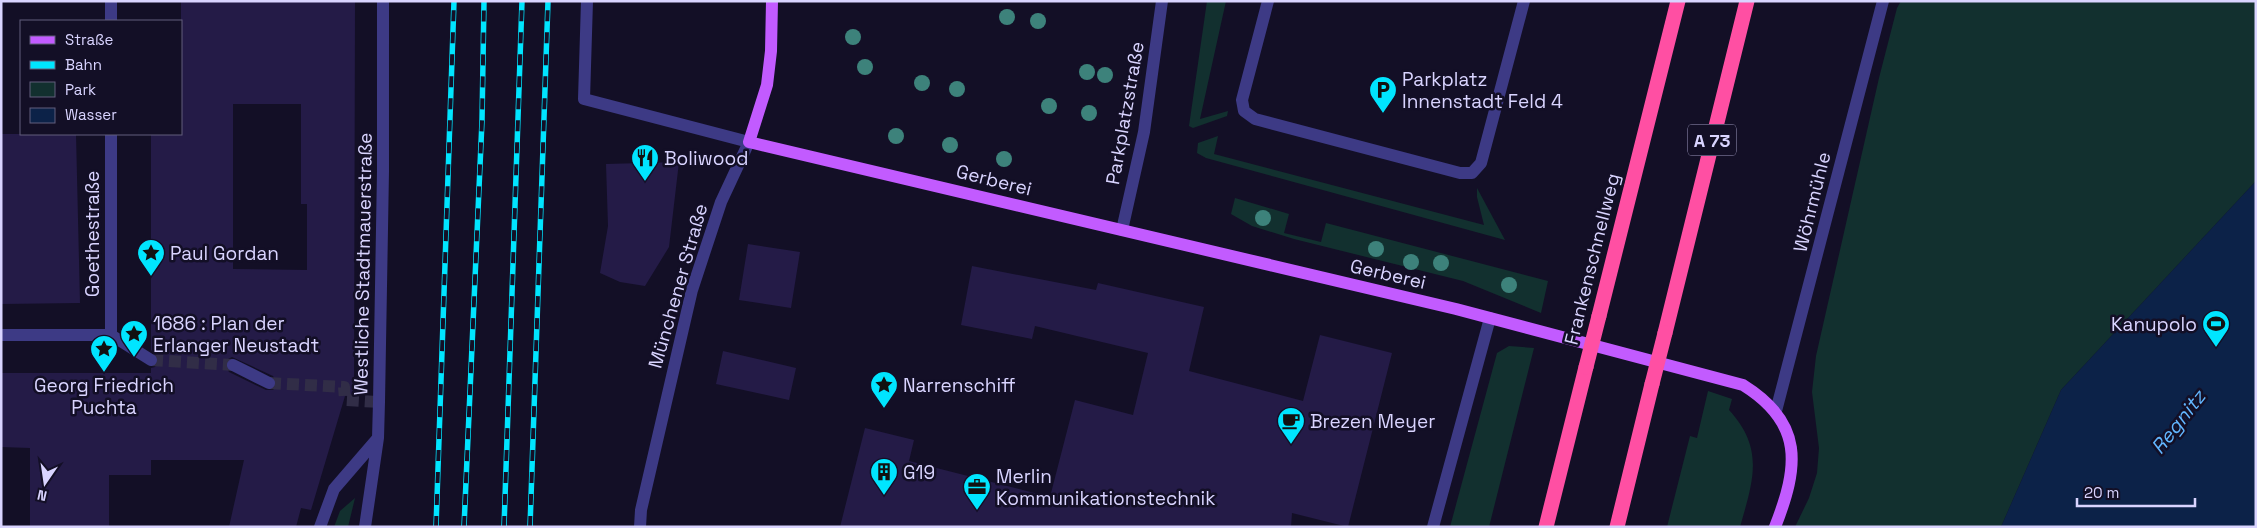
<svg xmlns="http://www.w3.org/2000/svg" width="2257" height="528" viewBox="0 0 2257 528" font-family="'Space Grotesk',sans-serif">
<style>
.green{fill:#12302f}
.water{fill:#0c2248}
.building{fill:#241b47;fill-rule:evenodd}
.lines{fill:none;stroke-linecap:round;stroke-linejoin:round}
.minor-tunnel{stroke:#312d47;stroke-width:12;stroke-dasharray:12 6;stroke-linecap:butt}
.minor{stroke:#3d3a85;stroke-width:12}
.major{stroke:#c25bff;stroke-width:12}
.highway{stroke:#ff4fa3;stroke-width:15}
.rail-casing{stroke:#00e5ff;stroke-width:5.5}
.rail{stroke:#130f26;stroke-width:4;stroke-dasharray:11;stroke-linecap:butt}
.highway-bridge{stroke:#ff4fa3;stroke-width:15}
.tree{fill:#3d827b}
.labels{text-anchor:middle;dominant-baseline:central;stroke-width:5;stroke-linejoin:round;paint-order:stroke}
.shield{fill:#130f26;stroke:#9e99be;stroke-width:1}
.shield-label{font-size:18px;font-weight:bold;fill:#d9d4ff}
.poi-label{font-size:19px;fill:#d9d4ff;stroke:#130f26;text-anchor:start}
.street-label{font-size:19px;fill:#d9d4ff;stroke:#130f26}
.water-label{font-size:20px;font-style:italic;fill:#62b6ff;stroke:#130f26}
</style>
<rect width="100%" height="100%" fill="#130f26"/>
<path class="green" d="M1207 1H1226L1200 119 1228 111 1227 116 1193 128 1189 126Z
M1901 1H2256V181L2061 390 2001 527H1795L1809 498 1817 473 1819 448 1812 392 1816 356 1879 78 1897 8Z
M1218 136 1214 154 1484 225 1477 197V188L1505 240 1206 158 1197 153 1198 143Z
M1235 198 1289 214 1284 233 1321 242 1326 223 1548 281 1541 313 1463 281 1294 239 1252 226 1231 214Z
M1509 346 1534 348 1489 527H1450L1497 353Z
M1708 391 1732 399 1729 410C1765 449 1753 481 1740 527H1667L1690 436 1697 438Z
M355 498 348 527H334L340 511Z"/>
<path class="water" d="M2256 181V527H2001L2061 390Z"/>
<path class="building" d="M181 1H355L354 396H345L311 510 301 508 296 527H229L244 460H151V475H109V526H30V448L1 447V373H151V368L155 367 159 361 158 356 151 350V134H181ZM233 104H301V204H307V270L233 269ZM232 357 273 376 277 382 276 387 273 390H266L229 372 225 365 228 359Z
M1 134H76L80 303 1 304Z
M679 162 669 247 645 286 620 282 600 273 608 226 606 164Z
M748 244 800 252 791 308 739 300Z
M972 266 1096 290 1098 283 1204 307 1189 371 1303 401 1320 335 1392 353 1348 527 1292 513 1291 527H840L865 428 914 440 909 461 1050 497 1075 400 1133 415 1148 353 1035 326 1032 339 961 325Z
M723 351 796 368 789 400 716 384Z"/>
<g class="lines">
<path class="minor-tunnel" d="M151 360 233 365
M269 383 344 387 345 400 379 402"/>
<path class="minor" d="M587 1 584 99 749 142 721 202 692 290 641 510 640 527
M1268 1 1242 100 1244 111 1255 119 1460 173H1472L1481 163 1524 1
M111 21V1
M1122 230 1144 132 1162 1
M1 335H111
M111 335V134
M111 335 151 360
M233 365 269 383
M1776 411 1883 1
M320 527 334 489 378 438
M365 527 378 438 379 402 383 171V1
M1433 527 1490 318"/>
<path class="major" d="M772 1 771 51 767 85 749 142 1456 309 1743 385C1804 423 1799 466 1775 527"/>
<path class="highway" d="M1599 316 1678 1
M1665 333 1747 1
M1546 527 1586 367
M1617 527 1652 384"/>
<defs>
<path id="rail" d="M436 527 454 1
M464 527 482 121 484 1
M504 527 522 1
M530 527 548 1"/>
</defs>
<use href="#rail" class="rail-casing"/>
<use href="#rail" class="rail"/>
<path class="highway-bridge" d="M1586 367 1599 316
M1652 384 1665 333"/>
</g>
<g class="tree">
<circle cx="1007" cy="17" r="8"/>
<circle cx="1038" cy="21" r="8"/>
<circle cx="853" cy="37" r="8"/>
<circle cx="865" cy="67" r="8"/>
<circle cx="1087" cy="72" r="8"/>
<circle cx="1105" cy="75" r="8"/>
<circle cx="922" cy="83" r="8"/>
<circle cx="957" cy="89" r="8"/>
<circle cx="1049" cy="106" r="8"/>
<circle cx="1089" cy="113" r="8"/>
<circle cx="896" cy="136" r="8"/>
<circle cx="950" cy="145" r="8"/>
<circle cx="1004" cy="159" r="8"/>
<circle cx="1263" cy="218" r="8"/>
<circle cx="1376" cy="249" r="8"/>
<circle cx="1411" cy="262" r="8"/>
<circle cx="1441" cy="263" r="8"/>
<circle cx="1509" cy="285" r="8"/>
</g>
<defs>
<symbol id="parking-pin" viewBox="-11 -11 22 30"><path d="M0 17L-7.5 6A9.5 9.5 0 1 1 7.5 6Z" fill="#00e5ff" stroke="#130f26"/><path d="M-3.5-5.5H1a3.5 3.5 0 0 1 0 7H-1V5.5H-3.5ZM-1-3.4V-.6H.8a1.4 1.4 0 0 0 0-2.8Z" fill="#111"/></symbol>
<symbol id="restaurant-pin" viewBox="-11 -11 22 30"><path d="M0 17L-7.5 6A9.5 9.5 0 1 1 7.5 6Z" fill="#00e5ff" stroke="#130f26"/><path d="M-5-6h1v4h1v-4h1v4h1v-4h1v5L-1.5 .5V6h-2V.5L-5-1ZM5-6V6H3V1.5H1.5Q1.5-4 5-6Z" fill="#111"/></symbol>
<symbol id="sight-pin" viewBox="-11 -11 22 30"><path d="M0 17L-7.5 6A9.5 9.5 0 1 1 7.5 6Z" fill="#00e5ff" stroke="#130f26"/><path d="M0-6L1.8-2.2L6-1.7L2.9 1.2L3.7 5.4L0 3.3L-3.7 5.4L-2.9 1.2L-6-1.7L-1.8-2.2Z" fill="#111"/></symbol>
<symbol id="stadium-pin" viewBox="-11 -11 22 30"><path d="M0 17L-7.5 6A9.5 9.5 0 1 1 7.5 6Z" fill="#00e5ff" stroke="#130f26"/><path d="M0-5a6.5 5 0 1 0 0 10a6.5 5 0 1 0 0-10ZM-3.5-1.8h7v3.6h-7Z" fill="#111"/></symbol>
<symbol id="cafe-pin" viewBox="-11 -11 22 30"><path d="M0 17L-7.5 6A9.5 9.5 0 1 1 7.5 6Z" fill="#00e5ff" stroke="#130f26"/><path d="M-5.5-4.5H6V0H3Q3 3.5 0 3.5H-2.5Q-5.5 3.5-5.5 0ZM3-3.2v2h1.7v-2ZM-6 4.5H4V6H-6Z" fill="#111"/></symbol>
<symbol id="building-pin" viewBox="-11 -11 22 30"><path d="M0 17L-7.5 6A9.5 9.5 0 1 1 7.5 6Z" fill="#00e5ff" stroke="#130f26"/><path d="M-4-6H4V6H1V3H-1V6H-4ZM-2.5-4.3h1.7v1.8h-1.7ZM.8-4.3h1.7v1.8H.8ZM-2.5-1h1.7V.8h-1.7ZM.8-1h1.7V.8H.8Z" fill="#111"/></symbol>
<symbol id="office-pin" viewBox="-11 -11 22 30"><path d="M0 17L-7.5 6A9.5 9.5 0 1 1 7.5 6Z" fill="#00e5ff" stroke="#130f26"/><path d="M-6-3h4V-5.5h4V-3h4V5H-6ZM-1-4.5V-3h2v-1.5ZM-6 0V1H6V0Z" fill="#111"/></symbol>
</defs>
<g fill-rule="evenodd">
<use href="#parking-pin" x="1367" y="74" width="32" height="43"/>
<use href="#restaurant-pin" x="629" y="142" width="32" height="43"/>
<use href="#sight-pin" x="135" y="237" width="32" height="43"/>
<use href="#stadium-pin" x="2200" y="308" width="32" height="43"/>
<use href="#sight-pin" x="118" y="318" width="32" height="43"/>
<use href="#sight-pin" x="88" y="333" width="32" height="43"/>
<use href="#sight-pin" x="868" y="369" width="32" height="43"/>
<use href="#cafe-pin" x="1275" y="405" width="32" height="43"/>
<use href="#building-pin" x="868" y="456" width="32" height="43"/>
<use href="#office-pin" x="961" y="471" width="32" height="43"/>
</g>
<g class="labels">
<rect class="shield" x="1688" y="124.5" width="48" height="31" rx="4"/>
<g class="shield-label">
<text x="1712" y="140">A 73</text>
</g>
<g class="poi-label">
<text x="1402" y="79">Parkplatz<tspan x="1402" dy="22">Innenstadt Feld 4</tspan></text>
<text x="664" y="158">Boliwood</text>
<text x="170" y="253">Paul Gordan</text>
<text x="153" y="323">1686 : Plan der<tspan x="153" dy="22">Erlanger Neustadt</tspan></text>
<text x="2197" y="324" text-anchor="end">Kanupolo</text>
<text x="104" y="385" text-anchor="middle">Georg Friedrich<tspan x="104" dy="22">Puchta</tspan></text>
<text x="903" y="385">Narrenschiff</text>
<text x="1310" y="421">Brezen Meyer</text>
<text x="903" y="472">G19</text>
<text x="996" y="476">Merlin<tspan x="996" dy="22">Kommunikationstechnik</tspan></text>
</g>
<g class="street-label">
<text transform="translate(1125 113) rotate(-80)">Parkplatzstraße</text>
<text transform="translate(994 180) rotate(14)">Gerberei</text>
<text transform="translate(1812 202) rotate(-76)">Wöhrmühle</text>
<text transform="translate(92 234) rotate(-90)">Goethestraße</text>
<text transform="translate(1592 259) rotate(-76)">Frankenschnellweg</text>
<text transform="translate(363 264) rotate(-89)">Westliche Stadtmauerstraße</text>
<text transform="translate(1388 274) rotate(13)">Gerberei</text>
<text transform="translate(678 286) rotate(-74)">Münchener Straße</text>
</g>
<g class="water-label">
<text transform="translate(2178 422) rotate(-52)">Regnitz</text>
</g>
</g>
<rect width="2257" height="528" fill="none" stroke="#d9d4ff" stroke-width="5"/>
<rect x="20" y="20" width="162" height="115" fill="#130f26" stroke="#625e7d"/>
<rect x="30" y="36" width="25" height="8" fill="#c25bff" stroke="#625e7d"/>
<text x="65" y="45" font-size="15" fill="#d9d4ff">Straße</text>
<rect x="30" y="61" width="25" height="8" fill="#00e5ff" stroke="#625e7d"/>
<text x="65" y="70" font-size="15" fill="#d9d4ff">Bahn</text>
<rect x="30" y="82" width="25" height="15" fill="#12302f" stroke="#625e7d"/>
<text x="65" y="95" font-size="15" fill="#d9d4ff">Park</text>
<rect x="30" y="108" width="25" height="15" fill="#0c2248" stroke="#625e7d"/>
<text x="65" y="120" font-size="15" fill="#d9d4ff">Wasser</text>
<g transform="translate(45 483) rotate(193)" stroke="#130f26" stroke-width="4" paint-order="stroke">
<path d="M0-4L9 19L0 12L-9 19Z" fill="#d9d4ff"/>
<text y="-8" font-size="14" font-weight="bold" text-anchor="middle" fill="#d9d4ff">N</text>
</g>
<path d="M2077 498v8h118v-8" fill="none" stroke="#d9d4ff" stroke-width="2.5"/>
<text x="2084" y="498" font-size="15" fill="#d9d4ff" stroke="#130f26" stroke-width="4" paint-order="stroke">20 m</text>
</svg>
